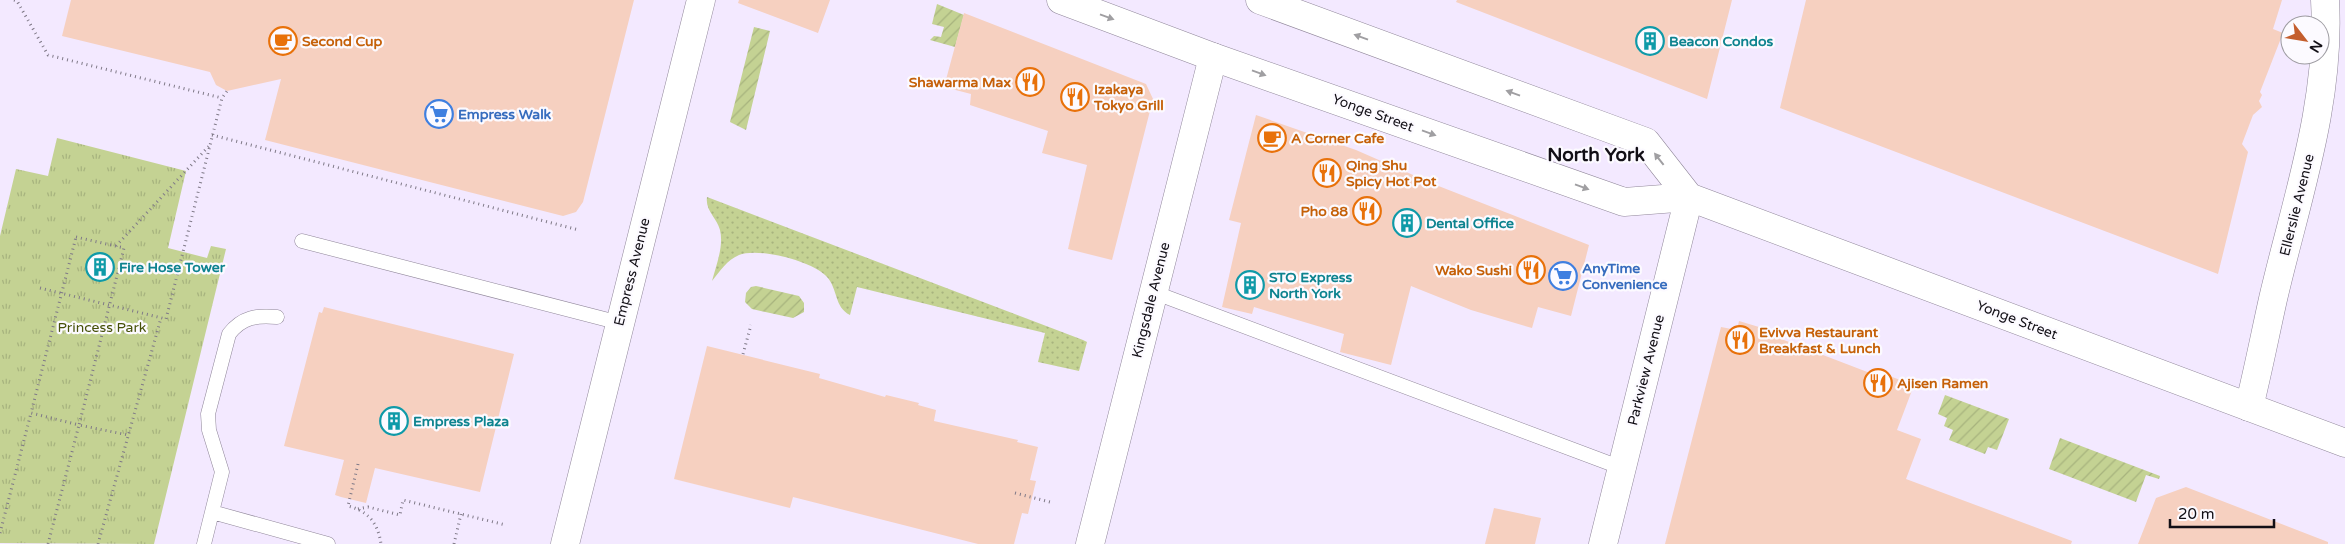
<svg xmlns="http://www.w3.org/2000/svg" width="2345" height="544" viewBox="0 0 2345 544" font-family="'Varela Round',sans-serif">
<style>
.grass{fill:url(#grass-dots)}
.park{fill:url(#park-tufts)}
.garden{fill:url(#garden-furrows)}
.building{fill:#f6d0c0}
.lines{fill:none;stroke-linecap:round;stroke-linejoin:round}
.lane-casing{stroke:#90879a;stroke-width:15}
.street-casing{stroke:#90879a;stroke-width:29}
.secondary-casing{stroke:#90879a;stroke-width:29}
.primary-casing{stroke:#90879a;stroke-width:29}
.path{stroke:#7f7987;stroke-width:3;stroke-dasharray:1 4;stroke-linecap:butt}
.lane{stroke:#fff;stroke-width:14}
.street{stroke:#fff;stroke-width:28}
.secondary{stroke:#fff;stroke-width:28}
.primary{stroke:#fff;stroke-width:28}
.oneway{fill:#a09fa2}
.labels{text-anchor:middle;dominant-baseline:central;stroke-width:4.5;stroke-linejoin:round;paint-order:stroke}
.food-label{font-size:14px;font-weight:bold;fill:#c56008;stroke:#fcfaff;text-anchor:start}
.culture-label{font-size:14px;font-weight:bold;fill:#0d838f;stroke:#fcfaff;text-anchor:start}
.street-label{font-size:14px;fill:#120f16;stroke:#fcfaff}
.shop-label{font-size:14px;font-weight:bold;fill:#366cbe;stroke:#fcfaff;text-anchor:start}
.park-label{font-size:14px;fill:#465109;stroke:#fcfaff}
.district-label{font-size:19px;font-weight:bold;fill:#120f16;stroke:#fcfaff}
</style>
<defs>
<pattern id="grass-dots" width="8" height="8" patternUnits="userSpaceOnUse" patternTransform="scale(1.25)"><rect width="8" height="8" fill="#c4d293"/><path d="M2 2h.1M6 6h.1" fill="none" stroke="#a7b37e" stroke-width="1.8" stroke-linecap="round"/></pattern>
<pattern id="park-tufts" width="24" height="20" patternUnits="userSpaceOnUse" patternTransform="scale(1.25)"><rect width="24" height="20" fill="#c4d293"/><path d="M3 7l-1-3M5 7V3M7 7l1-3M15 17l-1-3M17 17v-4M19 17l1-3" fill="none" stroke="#a7b37e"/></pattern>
<pattern id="garden-furrows" width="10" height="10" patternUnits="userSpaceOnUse" patternTransform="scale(1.25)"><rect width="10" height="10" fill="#c4d293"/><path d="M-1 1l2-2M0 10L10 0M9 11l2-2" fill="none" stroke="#a7b37e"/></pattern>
</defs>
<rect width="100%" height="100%" fill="#f3e9ff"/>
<path class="grass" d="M707 197 1083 340 1087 342 1079 371 1038 362 1045 333 857 287 850 315C834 307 838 289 827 277 813 261 758 247 739 255 727 260 720 271 712 281 716 266 724 246 720 230 717 218 705 211 707 197Z"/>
<path class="park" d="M57 138 186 171 168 248 207 258 211 246 226 249 154 544 0 543V236L16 169 48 176Z"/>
<path class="garden" d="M937 4 964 15 955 47 930 40 934 36 941 37 944 27 932 24Z
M754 27 770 31 746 130 730 122Z
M756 286 799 296 804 303V312L793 318 752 309 745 302 746 293 751 287Z
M1945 395 2009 419 1997 450 1988 447 1985 454 1949 440 1953 430 1944 426 1947 418 1938 414Z
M2060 438 2160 476 2159 479 2146 475 2136 502 2049 469Z"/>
<path class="building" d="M71 0H634L583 202 576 212 563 216 265 140 281 79 227 91 216 85 210 72 62 36Z
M739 0H830L818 33 738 3Z
M1457 0H1732L1707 99 1456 2Z
M1806 0H2282L2273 29 2283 33 2260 92 2262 95 2259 101 2262 107 2253 115 2242 144 2248 152 2218 274 1780 108Z
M964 13 1146 84 1153 99 1112 260 1068 249 1087 165 1042 153 1048 131 970 105 971 94 944 87Z
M1256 115 1356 150 1436 185 1589 245 1571 316 1538 307 1532 328 1471 310 1411 286 1391 365 1340 352 1344 334 1254 307 1252 314 1222 307 1241 223 1229 220Z
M324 307 514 354 480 492 375 468 366 503 341 497 335 495 344 460 284 446 319 312 322 313Z
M1739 321 1769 330 1768 334 1883 378 1884 374 1914 385 1897 430 1921 439 1906 479 2072 541 2071 544H1665L1721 327 1737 330Z
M707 346 820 374 819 378 885 397 886 395 919 403 918 405 936 410 934 421 1018 440 1017 442 1038 447 1030 480 1036 481 1028 514 1022 513 1014 544H978L793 497 790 508 674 479Z
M2186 487 2328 542V544H2138L2156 498Z
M1494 508 1541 518 1535 544H1485Z"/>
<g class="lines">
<defs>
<path id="lane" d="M302 241 620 323
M1153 292 1622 468
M212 512 222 472 209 430 208 414 229 334C242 317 257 315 277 317
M204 544 212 512 328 544"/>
<path id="street" d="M2249 407C2258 371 2265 335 2273 299 2296 200 2331 103 2325 0
M1090 544 1213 57
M1603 544 1689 197"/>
<path id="secondary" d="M565 544 701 0"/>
<path id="primary" d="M1061 0 1213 57 1624 202 1689 197 2345 443
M1260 0 1646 142 1689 197"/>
</defs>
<use href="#lane" class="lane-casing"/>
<use href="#street" class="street-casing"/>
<use href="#secondary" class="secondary-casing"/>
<use href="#primary" class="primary-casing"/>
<path class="path" d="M14 0 17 1 48 55 222 98
M212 135 579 230
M76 237 124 248 79 425 31 413Z
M116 246 209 146
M40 288 166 319 222 98 227 91
M743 354 751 325
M358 464 348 506C368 511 378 523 381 544
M1015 493 1050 502
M358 509 368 507 400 515 403 500 506 525
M0 533 31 413
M48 544 79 425 128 435
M98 544 161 318
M454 544 461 514"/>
<use href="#lane" class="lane"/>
<use href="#street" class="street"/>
<use href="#secondary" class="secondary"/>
<use href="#primary" class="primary"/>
</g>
<defs><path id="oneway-solid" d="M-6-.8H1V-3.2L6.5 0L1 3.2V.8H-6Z" transform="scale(1.25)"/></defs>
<g class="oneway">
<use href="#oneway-solid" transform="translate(1107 17) rotate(20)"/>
<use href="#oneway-solid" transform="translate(1361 37) rotate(-160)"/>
<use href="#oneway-solid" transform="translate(1259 73) rotate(20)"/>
<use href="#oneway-solid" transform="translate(1513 93) rotate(-160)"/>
<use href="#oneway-solid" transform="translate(1429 133) rotate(20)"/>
<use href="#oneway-solid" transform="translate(1659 159) rotate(-128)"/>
<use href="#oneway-solid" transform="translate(1582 187) rotate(20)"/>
</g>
<defs>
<symbol id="cafe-ring" viewBox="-11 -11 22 22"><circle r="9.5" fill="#fcfaff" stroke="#e8710a" stroke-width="1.5"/><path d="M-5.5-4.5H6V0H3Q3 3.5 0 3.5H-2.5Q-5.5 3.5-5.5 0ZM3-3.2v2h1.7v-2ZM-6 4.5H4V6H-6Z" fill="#e8710a"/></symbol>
<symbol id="building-ring" viewBox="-11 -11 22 22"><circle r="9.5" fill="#fcfaff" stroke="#0f9aa8" stroke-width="1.5"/><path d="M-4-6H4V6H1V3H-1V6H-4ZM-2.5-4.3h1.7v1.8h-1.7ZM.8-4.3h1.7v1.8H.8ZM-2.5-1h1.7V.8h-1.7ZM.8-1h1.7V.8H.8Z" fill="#0f9aa8"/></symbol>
<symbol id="restaurant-ring" viewBox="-11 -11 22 22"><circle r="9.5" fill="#fcfaff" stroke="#e8710a" stroke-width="1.5"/><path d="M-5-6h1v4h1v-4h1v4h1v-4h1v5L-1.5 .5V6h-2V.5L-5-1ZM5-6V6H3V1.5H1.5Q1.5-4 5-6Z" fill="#e8710a"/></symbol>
<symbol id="supermarket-ring" viewBox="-11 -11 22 22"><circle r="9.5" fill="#fcfaff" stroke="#3f7fe0" stroke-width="1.5"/><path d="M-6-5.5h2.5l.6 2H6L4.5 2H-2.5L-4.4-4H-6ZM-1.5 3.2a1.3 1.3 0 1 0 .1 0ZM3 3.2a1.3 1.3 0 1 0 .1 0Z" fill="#3f7fe0"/></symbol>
</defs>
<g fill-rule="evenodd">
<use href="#cafe-ring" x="267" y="25" width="32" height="32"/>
<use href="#building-ring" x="1634" y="25" width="32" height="32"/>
<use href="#restaurant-ring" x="1014" y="66" width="32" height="32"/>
<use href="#restaurant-ring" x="1059" y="81" width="32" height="32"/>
<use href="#supermarket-ring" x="423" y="98" width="32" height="32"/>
<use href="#cafe-ring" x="1256" y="122" width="32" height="32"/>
<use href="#restaurant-ring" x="1311" y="157" width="32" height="32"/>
<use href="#restaurant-ring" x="1351" y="195" width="32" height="32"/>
<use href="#building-ring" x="1391" y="207" width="32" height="32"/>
<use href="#building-ring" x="84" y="251" width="32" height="32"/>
<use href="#restaurant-ring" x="1515" y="254" width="32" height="32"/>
<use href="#supermarket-ring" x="1547" y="260" width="32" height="32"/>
<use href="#building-ring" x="1234" y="269" width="32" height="32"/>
<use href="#restaurant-ring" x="1724" y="324" width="32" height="32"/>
<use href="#restaurant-ring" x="1862" y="367" width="32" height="32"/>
<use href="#building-ring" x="378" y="405" width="32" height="32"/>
</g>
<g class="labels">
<g class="food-label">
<text x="302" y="41">Second Cup</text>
<text x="1011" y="82" text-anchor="end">Shawarma Max</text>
<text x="1094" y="89">Izakaya<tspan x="1094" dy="16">Tokyo Grill</tspan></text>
<text x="1291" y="138">A Corner Cafe</text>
<text x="1346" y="165">Qing Shu<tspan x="1346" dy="16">Spicy Hot Pot</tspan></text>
<text x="1348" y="211" text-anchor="end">Pho 88</text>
<text x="1512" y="270" text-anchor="end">Wako Sushi</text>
<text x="1759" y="332">Evivva Restaurant<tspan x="1759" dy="16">Breakfast &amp; Lunch</tspan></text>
<text x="1897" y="383">Ajisen Ramen</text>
</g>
<g class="culture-label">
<text x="1669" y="41">Beacon Condos</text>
<text x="1426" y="223">Dental Office</text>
<text x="119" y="267">Fire Hose Tower</text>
<text x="1269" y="277">STO Express<tspan x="1269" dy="16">North York</tspan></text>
<text x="413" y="421">Empress Plaza</text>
</g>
<g class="street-label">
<text transform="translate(1373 113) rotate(20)">Yonge Street</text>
<text transform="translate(2297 205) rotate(-76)">Ellerslie Avenue</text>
<text transform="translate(632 272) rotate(-76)">Empress Avenue</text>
<text transform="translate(1151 300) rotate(-76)">Kingsdale Avenue</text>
<text transform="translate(2017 320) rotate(21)">Yonge Street</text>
<text transform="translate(1646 370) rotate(-76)">Parkview Avenue</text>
</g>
<g class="shop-label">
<text x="458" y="114">Empress Walk</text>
<text x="1582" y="268">AnyTime<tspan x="1582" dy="16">Convenience</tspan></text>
</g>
<g class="park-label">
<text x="102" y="327">Princess Park</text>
</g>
<g class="district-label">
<text x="1596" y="155">North York</text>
</g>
</g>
<g transform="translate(2305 40) rotate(121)"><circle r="24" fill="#fcfaff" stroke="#9e9ca2"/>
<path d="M0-4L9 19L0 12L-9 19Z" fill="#c45e2e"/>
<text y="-8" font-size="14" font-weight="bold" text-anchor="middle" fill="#120f16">N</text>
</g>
<path d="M2170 519v8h104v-8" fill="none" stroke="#120f16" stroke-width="2.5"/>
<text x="2178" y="519" font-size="15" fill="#120f16" stroke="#fcfaff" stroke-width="4" paint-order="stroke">20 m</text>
</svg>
